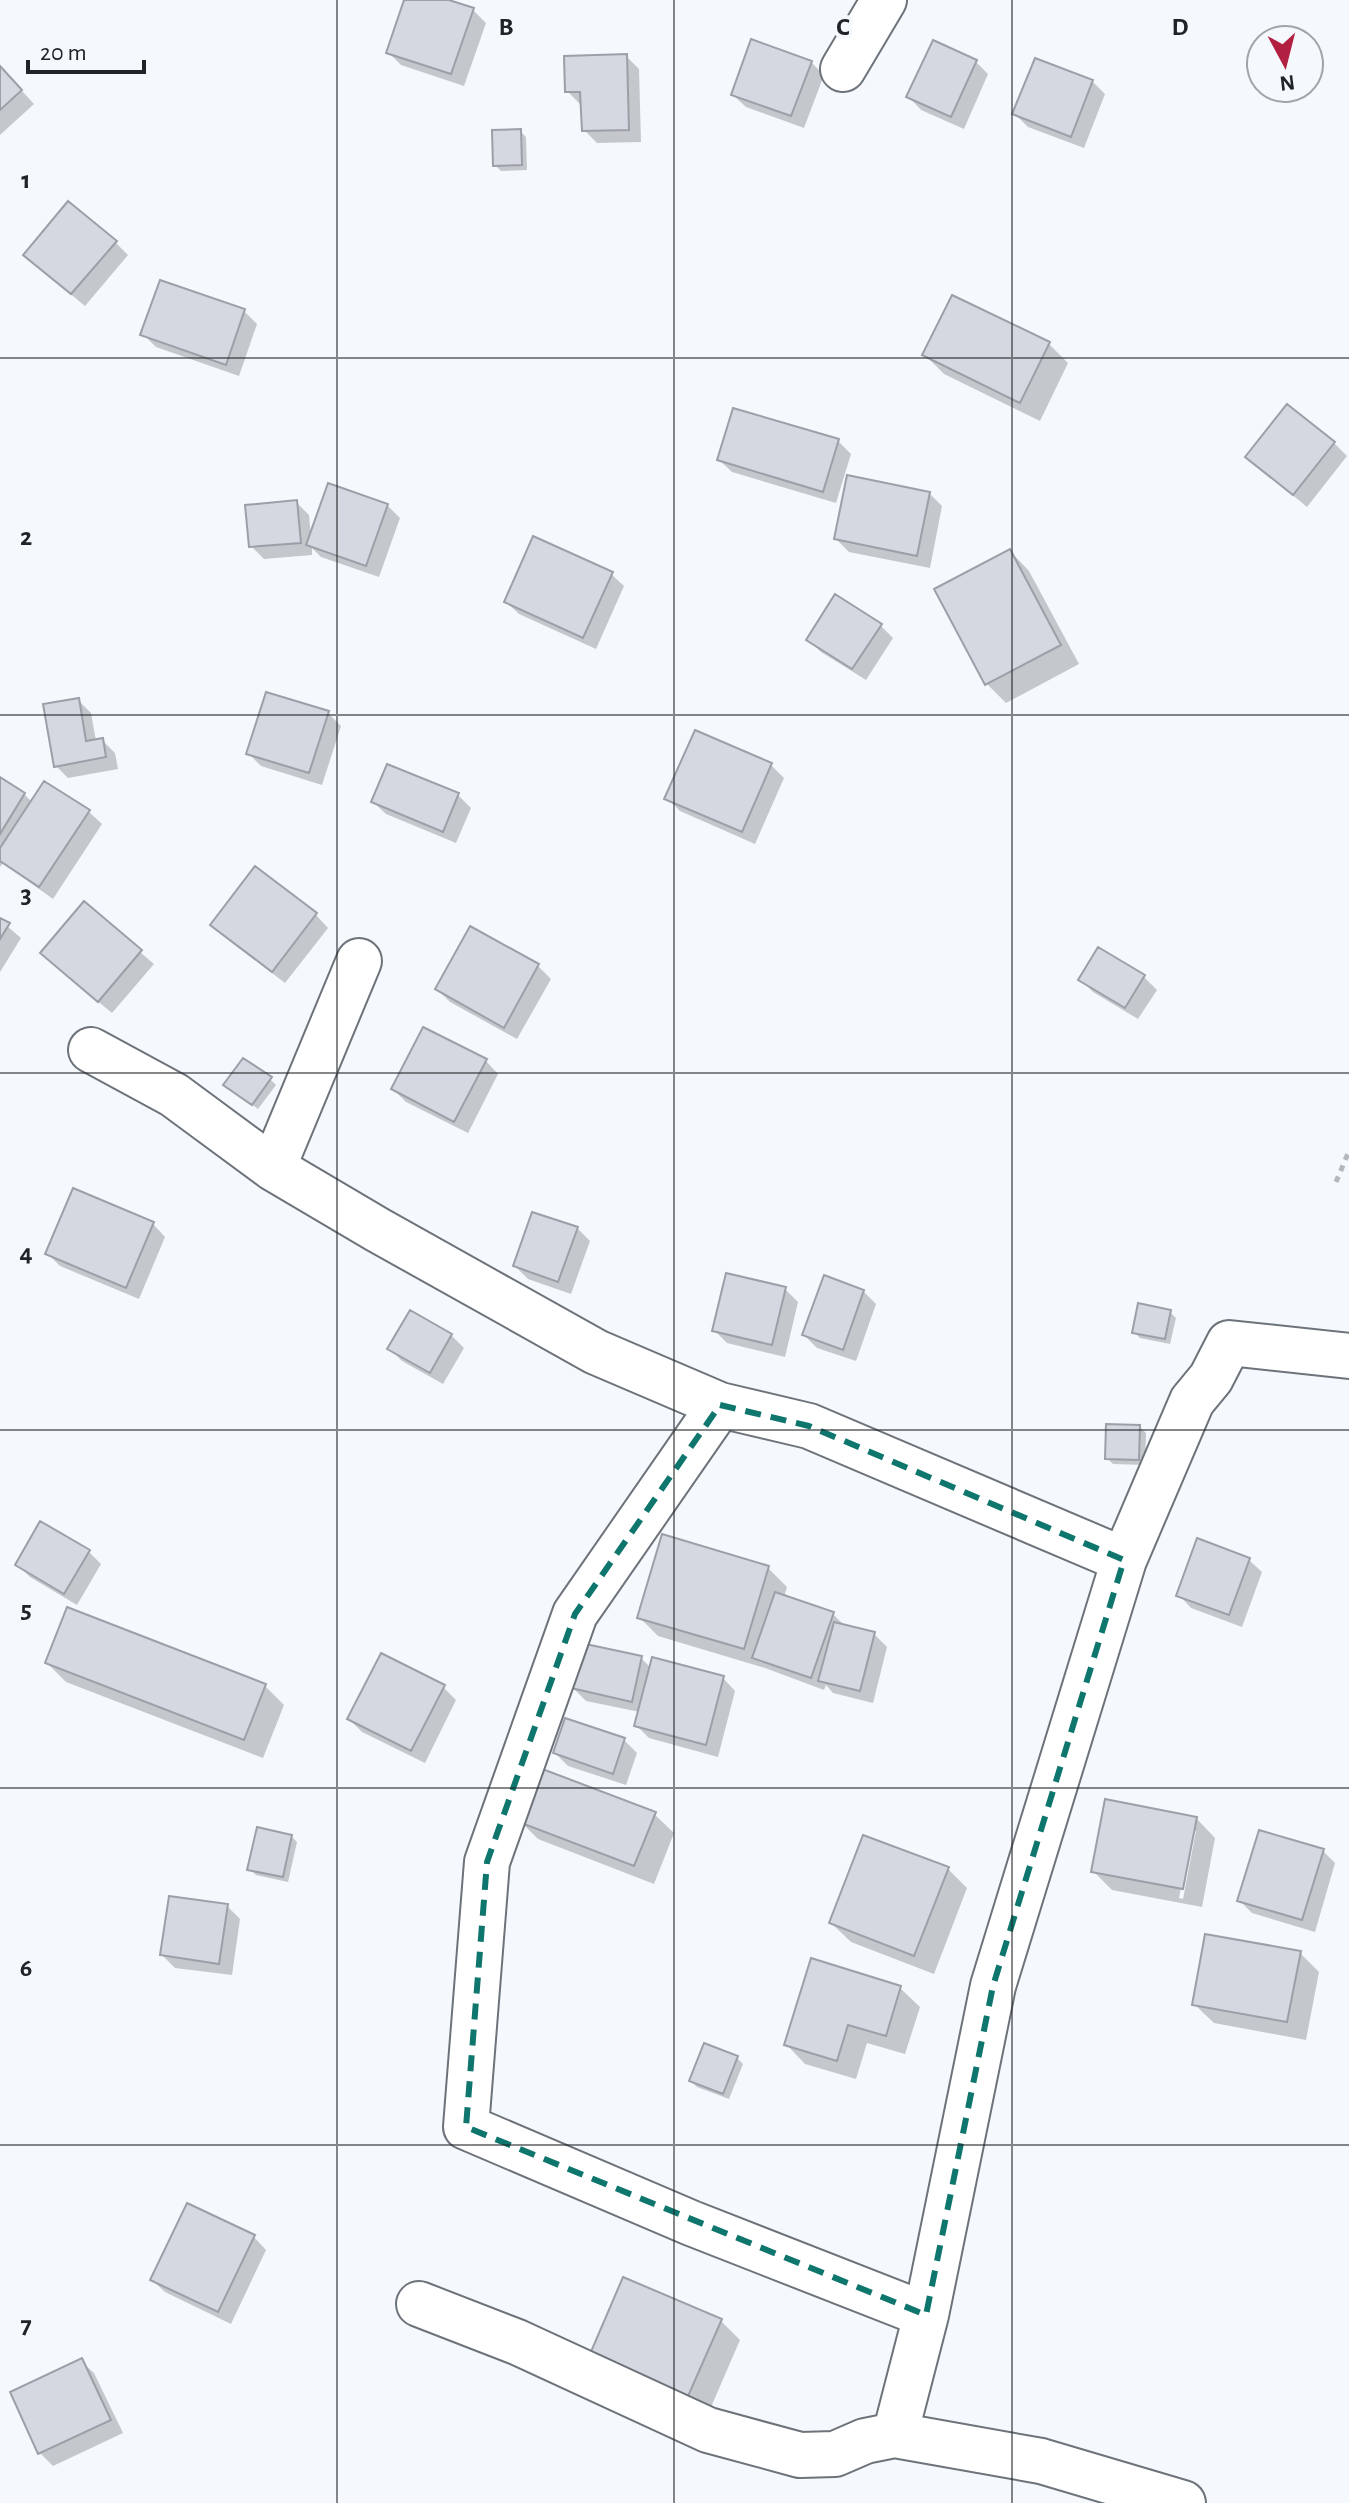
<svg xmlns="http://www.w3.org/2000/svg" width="1349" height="2503" viewBox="0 0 1349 2503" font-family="'Alegreya Sans',sans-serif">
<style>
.shadow{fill:#0003;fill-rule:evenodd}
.building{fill:#d5d7e1;stroke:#9d9fa8;stroke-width:2}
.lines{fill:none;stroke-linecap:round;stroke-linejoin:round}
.street-casing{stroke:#6d737a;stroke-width:48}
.path{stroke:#b4b8bc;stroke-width:5;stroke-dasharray:6 6;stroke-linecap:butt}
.street{stroke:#fff;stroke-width:44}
.marked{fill:none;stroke:#0f766e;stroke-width:6;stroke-dasharray:16 10;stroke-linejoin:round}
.grid{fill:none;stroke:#212427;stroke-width:2;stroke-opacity:0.55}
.grid-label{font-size:26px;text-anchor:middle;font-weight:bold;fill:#212427;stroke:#f5f9fe;stroke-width:8;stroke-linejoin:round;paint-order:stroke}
</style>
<rect width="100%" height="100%" fill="#f5f9fe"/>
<path class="shadow" d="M406 0H443L473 10 486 23 464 86 401 65 388 52Z
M626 56 639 69 641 142 597 143 584 130 583 104H580L567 91Z
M975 61 988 74 964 129 921 110 909 97Z
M811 62 824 75 804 128 746 107 733 95Z
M0 67 34 104 0 135Z
M1092 81 1105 94 1084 148 1028 127 1015 114Z
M520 131 526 137 527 170 501 171 495 165Z
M115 242 128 255 85 306 39 268Z
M244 311 257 324 239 376 156 347 143 334Z
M1049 344 1068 363 1040 421 944 374 925 355Z
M838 441 851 454 836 503 732 472 719 460Z
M1334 443 1347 456 1307 507 1247 457Z
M929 493 942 506 930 568 849 552 836 539Z
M296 502 309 515 311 537 387 505 400 518 379 577 321 557 312 548V555L264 559 251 546Z
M1010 551 1029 571 1079 664 1006 703 987 684 937 590Z
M611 574 624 586 596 649 519 614 506 602Z
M880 625 893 638 866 680 821 652 808 640Z
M78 700 91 713 96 741 102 740 115 753 118 769 68 778 56 766Z
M328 713 341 726 322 785 261 766 248 753Z
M771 765 784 778 755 844 680 811 667 798Z
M0 780 24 794 32 802 89 812 102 824 53 899 3 863 0 867Z
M458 795 471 808 456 843 386 814 373 802Z
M84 904 154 964 112 1013 55 966Z
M316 915 328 928 285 983 225 937 212 924Z
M0 920 21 938 0 972Z
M471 929 538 966 551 979 517 1039 450 1002 437 989Z
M1099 949 1144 977 1157 990 1138 1019 1093 992 1080 979Z
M486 1061 498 1074 468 1133 406 1102 393 1089Z
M270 1079 276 1085 258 1109 225 1085Z
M153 1224 165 1237 139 1299 60 1266 47 1253Z
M577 1228 590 1241 571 1294 528 1279 515 1266Z
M785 1289 798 1302 785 1357 727 1343 714 1330Z
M863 1291 876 1304 856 1361 817 1348 804 1335Z
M1170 1312 1176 1318 1170 1344 1140 1338 1134 1332Z
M451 1335 464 1348 443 1384 402 1361 390 1349Z
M1140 1427 1146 1433 1145 1465 1113 1464 1107 1458Z
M88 1551 101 1564 77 1605 30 1577 17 1564Z
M1249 1560 1262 1572 1242 1627 1191 1608 1179 1595Z
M768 1568 787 1587 784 1597 833 1614 846 1627 874 1634 887 1647 873 1703 833 1693 826 1685 824 1690 765 1668 658 1636 639 1617Z
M641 1658 651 1668 723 1678 735 1691 718 1757 649 1738 636 1725 640 1712 586 1701 573 1688Z
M47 1663 265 1686 284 1705 263 1758 66 1682Z
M443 1687 456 1700 425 1763 362 1732 349 1719Z
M624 1740 637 1753 626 1785 568 1766 555 1753Z
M654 1814 674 1833 654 1884 538 1839 519 1820Z
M1196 1818 1215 1838 1202 1907 1112 1890 1093 1871ZM1192 1831H1196L1183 1899 1179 1898Z
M291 1836 297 1842 288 1882 256 1875 250 1869Z
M1323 1851 1335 1863 1315 1932 1252 1913 1239 1900Z
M948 1869 967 1888 934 1974 851 1942 831 1923Z
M227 1906 240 1919 232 1975 175 1968 162 1955Z
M1300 1953 1319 1972 1306 2040 1214 2023 1194 2004Z
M900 1988 920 2007 905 2054 867 2043 856 2079 805 2064 786 2044Z
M737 2058 743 2064 729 2099 697 2087 691 2081Z
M254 2237 266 2250 231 2324 165 2292 152 2280Z
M721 2321 740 2340 705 2421 609 2380Z
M81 2361 94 2373 123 2433 53 2466 40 2453Z"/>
<path class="building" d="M404 0H449L474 8 451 74 386 53Z
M751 39 812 61 791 116 731 95Z
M933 40 977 60 951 117 906 97Z
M627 54 629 130 582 131 580 92H565L564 56Z
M1035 58 1093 80 1071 137 1012 114Z
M0 66 22 90 0 110Z
M521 129 522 165 493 166 492 130Z
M68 201 117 241 71 294 23 255Z
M160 280 245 309 226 365 140 335Z
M952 295 1050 342 1020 403 922 355Z
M1287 404 1335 442 1293 495 1245 457Z
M733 408 839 439 823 492 717 460Z
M847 475 930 492 917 556 834 539Z
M328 483 388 504 366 566 306 545Z
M297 500 301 543 249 547 245 505Z
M533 536 613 572 583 638 504 602Z
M1010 549 1061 645 985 685 934 589Z
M835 594 882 624 852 669 806 640Z
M266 692 329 711 309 773 246 754Z
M79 698 86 741 103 738 106 757 54 767 43 704Z
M695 730 772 763 742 832 664 799Z
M387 764 459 793 443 832 371 802Z
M0 777 25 793 0 834Z
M44 781 90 810 39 887 0 861V848Z
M255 866 317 913 272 972 210 925Z
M84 901 142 950 98 1002 40 953Z
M0 918 10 923 0 939Z
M470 926 539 964 504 1028 435 989Z
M1098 947 1145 975 1125 1008 1078 980Z
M423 1027 487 1059 454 1122 391 1089Z
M243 1058 272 1077 252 1105 223 1085Z
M73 1188 154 1222 126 1288 45 1254Z
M532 1212 578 1227 558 1282 513 1266Z
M726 1273 786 1287 772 1345 712 1331Z
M824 1275 864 1290 843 1350 802 1335Z
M1138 1303 1171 1310 1165 1339 1132 1333Z
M410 1310 452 1334 430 1373 387 1349Z
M1106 1424 1140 1425 1139 1460 1105 1459Z
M40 1521 90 1550 64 1594 15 1565Z
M662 1534 769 1566 744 1649 637 1618Z
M1197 1538 1250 1558 1229 1615 1176 1596Z
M775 1592 834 1612 811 1678 752 1658Z
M67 1607 266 1684 244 1740 45 1663Z
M834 1622 875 1632 860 1691 818 1681Z
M581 1643 642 1656 632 1702 571 1688Z
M381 1653 445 1685 411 1751 347 1719Z
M652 1657 724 1676 706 1745 634 1726Z
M565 1718 625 1738 613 1774 553 1753Z
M537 1767 656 1812 634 1866 516 1821Z
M1105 1799 1197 1817 1183 1889 1091 1872Z
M257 1827 292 1835 283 1877 247 1870Z
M1259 1830 1324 1849 1302 1920 1237 1901Z
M863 1835 949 1867 914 1956 829 1923Z
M169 1896 228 1904 219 1964 160 1955Z
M1205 1934 1301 1951 1287 2022 1192 2005Z
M811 1958 901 1986 886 2036 848 2025 837 2061 784 2045Z
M704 2043 738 2056 723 2094 689 2081Z
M187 2203 255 2235 218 2312 150 2280Z
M623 2277 722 2319 685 2403 587 2361Z
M82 2358 111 2420 38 2454 10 2392Z"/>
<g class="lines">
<defs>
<path id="street" d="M843 69 884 0
M359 961 273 1168 378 1230 596 1352 720 1405 809 1426 1124 1560
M91 1050 174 1095 273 1168
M720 1405 575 1614 487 1862 466 2127 691 2223 926 2315
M419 2304 517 2342 708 2430 800 2455 835 2454 865 2441 895 2435
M1183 2503 1041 2461 895 2435 926 2315 993 1986 1124 1560 1192 1401 1211 1378 1229 1343 1349 1356"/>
</defs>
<use href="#street" class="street-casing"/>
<path class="path" d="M1336 1182 1349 1151"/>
<use href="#street" class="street"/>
</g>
<path class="marked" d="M720 1405 809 1426 1124 1560 993 1986 926 2315 466 2127 487 1862 575 1614Z"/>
<path class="grid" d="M337 0V2503M674 0V2503M1012 0V2503M0 358H1349M0 715H1349M0 1073H1349M0 1430H1349M0 1788H1349M0 2145H1349"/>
<g class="grid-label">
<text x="506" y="35">B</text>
<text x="843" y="35">C</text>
<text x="1180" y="35">D</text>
<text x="26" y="188">1</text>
<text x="26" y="545">2</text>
<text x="26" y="903">3</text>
<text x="26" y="1261">4</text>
<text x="26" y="1618">5</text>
<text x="26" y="1976">6</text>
<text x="26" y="2333">7</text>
</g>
<g transform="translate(1285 64) rotate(173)"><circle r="38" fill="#f5f9fe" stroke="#a0a4a8" stroke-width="2"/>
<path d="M0-6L14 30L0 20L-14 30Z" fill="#b22041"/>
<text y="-12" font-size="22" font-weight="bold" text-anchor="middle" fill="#212427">N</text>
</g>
<path d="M28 60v12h116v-12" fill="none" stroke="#212427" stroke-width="4"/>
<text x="40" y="60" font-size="24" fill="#212427" stroke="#f5f9fe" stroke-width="6" paint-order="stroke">20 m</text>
</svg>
